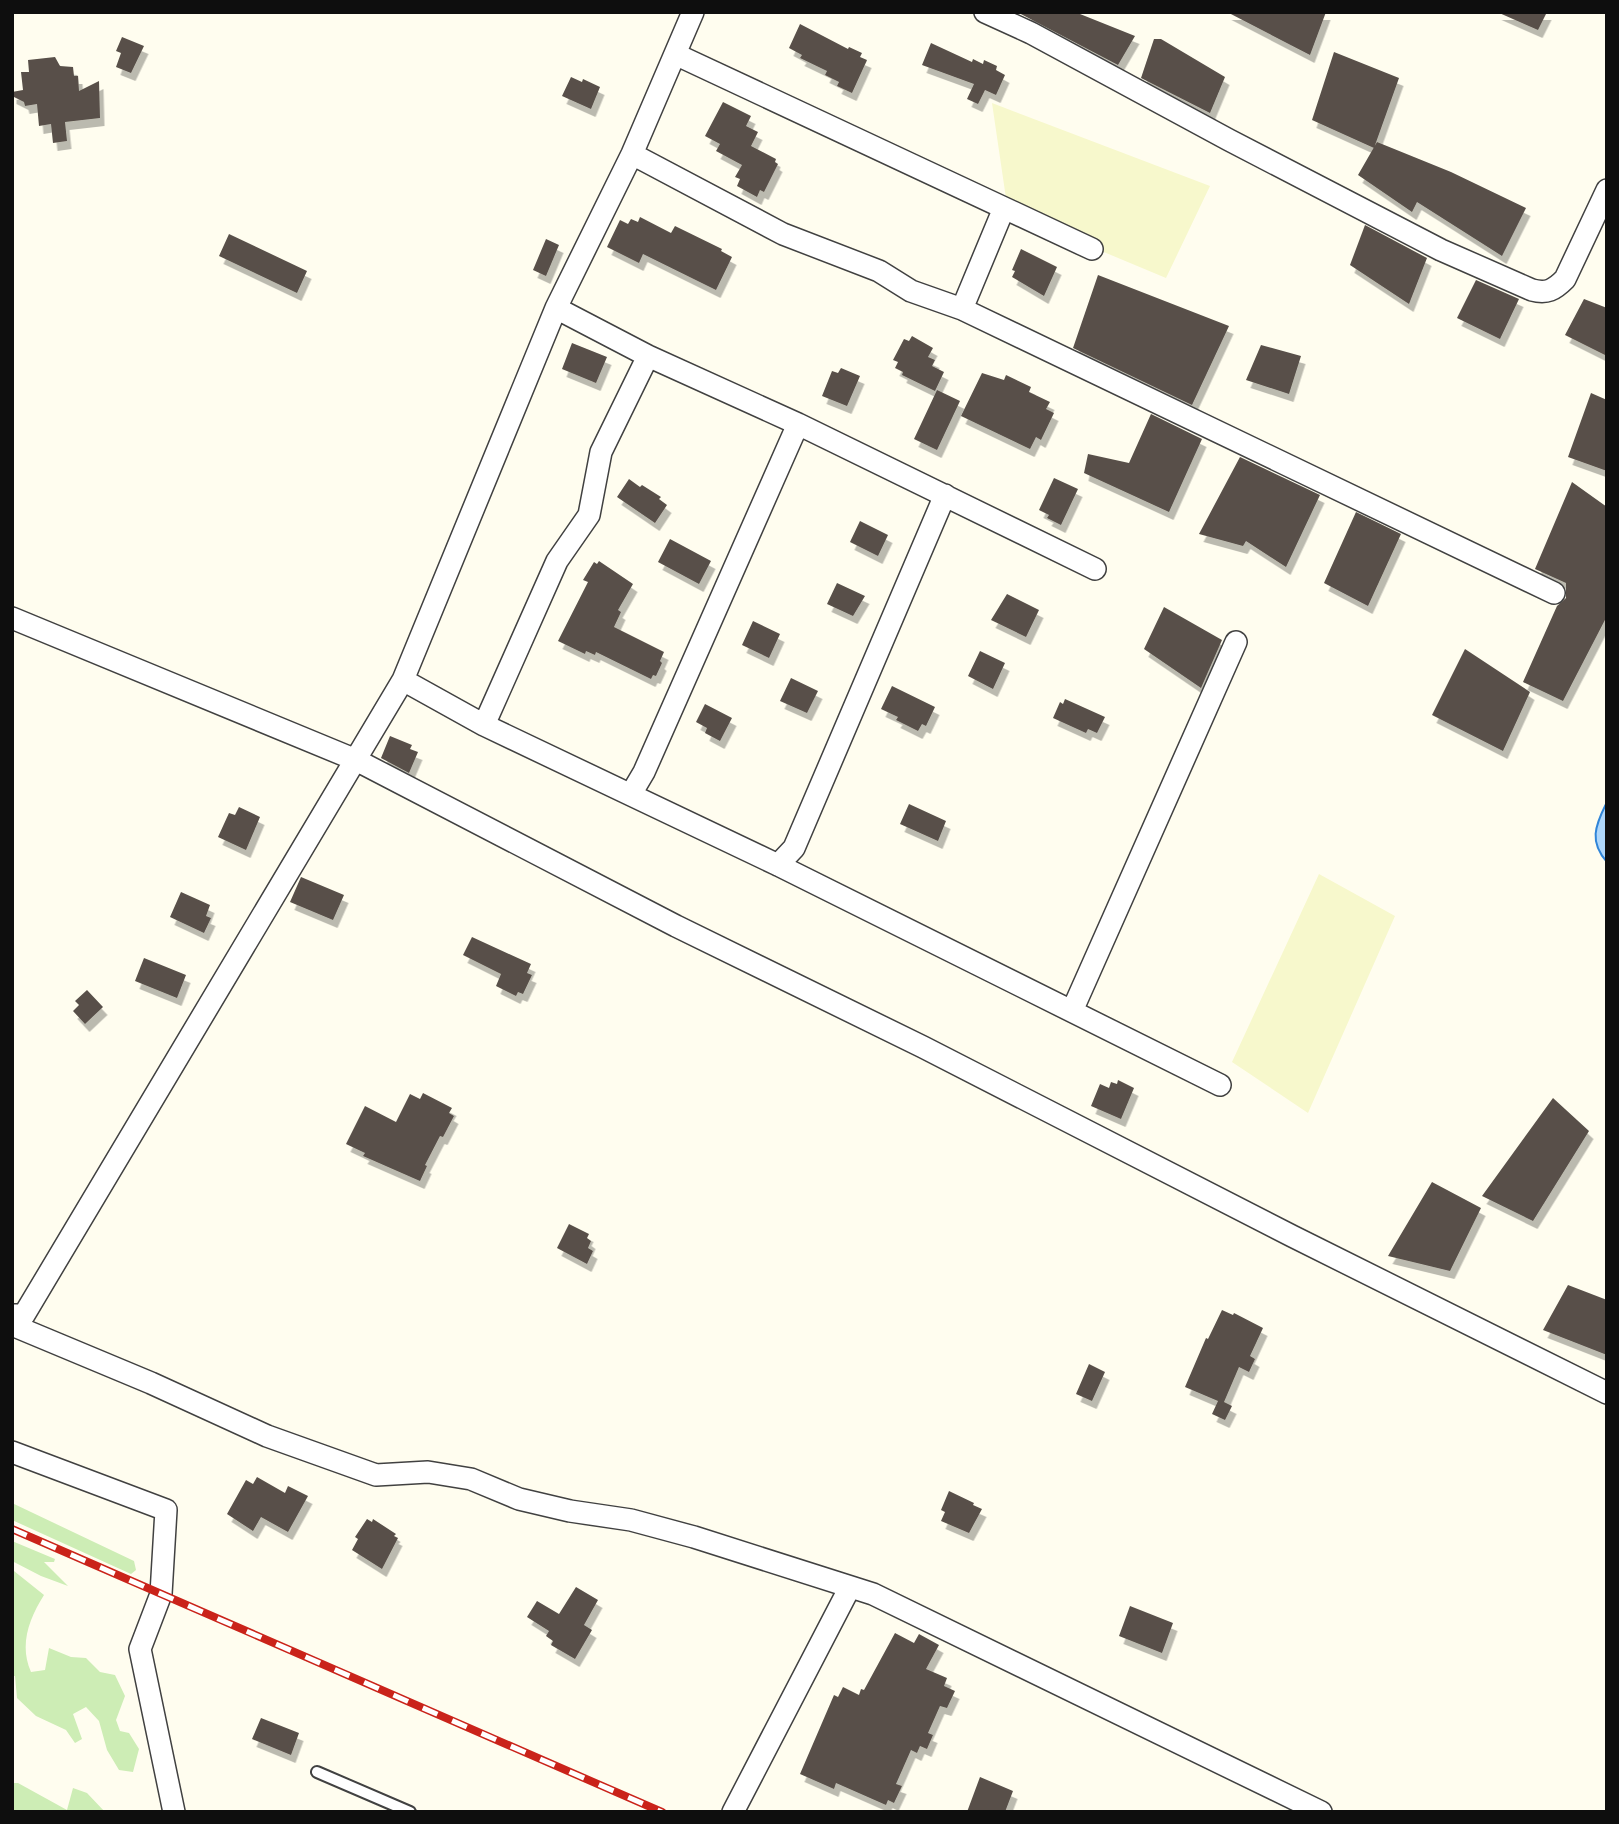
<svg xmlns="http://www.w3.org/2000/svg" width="1619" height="1824" viewBox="0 0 1619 1824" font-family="'Playfair Display',serif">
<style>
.farmland{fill:#f7f8cc}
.green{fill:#cdedb5}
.water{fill:#afd7fb;stroke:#3085d8;stroke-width:2}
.building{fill:#585049;filter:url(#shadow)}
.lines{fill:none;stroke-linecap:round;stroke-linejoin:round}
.service-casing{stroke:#414141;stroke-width:14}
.minor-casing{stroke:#414141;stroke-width:24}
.service{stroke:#fff;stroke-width:10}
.minor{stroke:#fff;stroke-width:21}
.rail-casing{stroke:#ca231a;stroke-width:8}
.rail{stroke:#fff;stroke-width:5;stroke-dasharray:16;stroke-linecap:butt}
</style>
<defs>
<filter id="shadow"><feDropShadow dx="4.5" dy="8" stdDeviation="0" flood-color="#0004"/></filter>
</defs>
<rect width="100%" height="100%" fill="#fffdef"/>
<path class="farmland" d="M992 103 1210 186 1166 278 1008 212Z
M1319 874 1395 916 1308 1113 1232 1062Z"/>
<path class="green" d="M12 1503 134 1561 136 1570 131 1574 12 1520Z
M12 1541 55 1559 54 1562H44L68 1586 41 1576 12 1561Z
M12 1564 14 1571 44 1595C29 1619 19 1645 31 1672L45 1670 49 1648 71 1657 86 1658 100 1672 115 1675 125 1696 116 1720 120 1731 129 1733 139 1749 133 1772 119 1770 107 1750 99 1721 86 1707 73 1714 82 1739 75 1743 66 1730 36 1716 17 1698 15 1676H12Z
M12 1783H18L67 1810 73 1788 87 1793 105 1812H12Z"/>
<path class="water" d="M1606 804H1607V862C1589 842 1595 826 1606 804Z"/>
<path class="building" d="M1017 12H1075L1135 36 1118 65Z
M1227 12H1326L1310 55Z
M1497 12H1547L1538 30Z
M800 24 848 49 849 47 862 53 860 57 867 60 852 93 837 86 839 82 825 75 827 71 800 58 802 55 789 48Z
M122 37 144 46 131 73 116 67 121 53 116 51Z
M1154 39H1161L1225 77 1210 113 1141 78Z
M931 43 972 62 973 59 983 64 984 60 997 66 996 70 1005 75 996 95 985 90 978 104 967 99 974 84 922 65Z
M1334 52 1399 78 1374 148 1312 120Z
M55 57 60 66 73 67 74 76H78L79 91 99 81 100 118 65 122 67 141 53 143 51 124 39 126 37 104 25 106 24 102 12 96V92L23 90 21 72H29L28 60Z
M571 77 582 82 583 79 600 87 591 109 562 96Z
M723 102 751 116 746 126 758 132 751 146 776 159 775 162 778 164 764 192 760 190 757 197 737 186 740 179 735 177 742 165 716 151 720 144 705 136Z
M1377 142 1451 172 1526 208 1502 256 1417 202 1412 212 1358 175Z
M640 217 671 233 675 226 722 249 721 251 732 257 716 290 643 254 639 263 607 247 620 220 628 224 631 219 638 222Z
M1365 225 1427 258 1409 304 1350 265Z
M229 234 307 271 297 293 219 256Z
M546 239 559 245 546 276 533 270Z
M1021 249 1057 267 1044 296 1012 277 1015 271 1012 270Z
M1098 275 1229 326 1192 405 1073 348Z
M1476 280 1519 299 1500 339 1457 318Z
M1584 299 1607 308V356L1565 335Z
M912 336 933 348 928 357 935 360 932 366 944 372 935 391 902 375 903 372 895 368 898 362 893 360 904 339 909 341Z
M572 343 607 357 596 383 562 369Z
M1261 345 1301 356 1289 394 1246 380Z
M841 368 860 376 847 406 822 396 832 371 838 373Z
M982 373 1004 380 1006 375 1031 387 1029 392 1050 402 1046 409 1054 413 1041 440 1036 437 1030 449 961 416Z
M937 390 960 401 937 450 914 439Z
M1591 393 1607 400V471L1568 457Z
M1151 414 1202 439 1169 512 1084 473 1088 454 1129 463Z
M1240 457 1320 495 1286 567 1246 541 1243 546 1199 534Z
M1054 478 1078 489 1061 525 1047 518 1049 515 1039 510Z
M629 479 640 487 642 485 661 497 659 499 667 505 655 523 617 497Z
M1572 482 1607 507V616L1563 701 1523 682 1557 606 1566 598V583L1535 569Z
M1356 512 1401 534 1368 606 1324 583Z
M860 521 888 535 878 556 850 542Z
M670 539 711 561 699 584 658 562Z
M599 561 633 584 618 610 621 612 614 627 664 652 660 661 662 663 656 676 653 675 651 679 596 652 595 655 586 651 585 654 558 641 588 582 583 580 594 562 597 564Z
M837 583 865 596 853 616 827 604Z
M1007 594 1039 610 1026 637 991 620Z
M1164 607 1222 640 1201 688 1144 649Z
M753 621 780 634 769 658 742 645Z
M1465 649 1530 692 1503 751 1432 715Z
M980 651 1005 663 993 689 968 676Z
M791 678 818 691 807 713 780 701Z
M892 686 935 707 926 726 922 724 918 731 896 720 898 717 881 709Z
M1065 699 1105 717 1097 733 1088 729 1086 733 1053 718 1060 702 1063 704Z
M705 704 732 718 720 741 705 733 707 728 696 722Z
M390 736 412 745 410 749 418 752 409 773 381 758Z
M909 804 946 821 938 841 900 824Z
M239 807 260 817 246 850 218 837 229 813 235 815Z
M301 877 344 895 333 920 290 902Z
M181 892 210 905 206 916 211 918 204 933 170 917Z
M472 937 531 964 527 973 532 975 523 994 518 992 516 996 496 986 501 974 463 955Z
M144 958 186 975 177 998 135 981Z
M87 990 103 1007 85 1024 73 1011 79 1005 75 1001Z
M1118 1080 1134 1088 1121 1119 1091 1106 1100 1084 1109 1088 1111 1082 1117 1084Z
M423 1093 452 1108 449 1113 454 1116 443 1137 440 1136 425 1165 427 1166 420 1181 363 1156 365 1153 346 1144 365 1106 396 1122 410 1094 420 1099Z
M1553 1098 1589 1131 1533 1221 1482 1196Z
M1432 1182 1481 1208 1450 1271 1388 1256Z
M569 1224 589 1234 587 1238 591 1241 588 1248 593 1251 587 1264 557 1248Z
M1568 1285 1607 1300V1355L1543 1330Z
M1222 1310 1233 1315 1234 1313 1263 1328 1250 1356 1255 1359 1249 1372 1239 1367 1224 1402 1232 1406 1225 1420 1212 1414 1218 1401 1185 1387 1206 1338 1208 1339Z
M1089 1364 1105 1372 1092 1401 1076 1394Z
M257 1477 285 1493 288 1486 308 1496 288 1532 261 1517 253 1531 227 1514 246 1480 253 1484Z
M949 1491 974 1503 973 1505 982 1509 969 1533 941 1521 945 1512 941 1510Z
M367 1519 372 1522 373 1519 396 1534 394 1536 398 1538 382 1569 352 1550 358 1539 355 1537Z
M576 1587 598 1600 584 1625 592 1630 575 1659 551 1645 553 1641 546 1636 549 1631 527 1617 537 1601 559 1614Z
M1130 1606 1173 1623 1162 1653 1119 1636Z
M895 1633 914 1643 919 1634 939 1645 926 1669 947 1678 944 1686 955 1691 947 1708 940 1706 928 1733 933 1735 927 1749 920 1746 917 1753 911 1750 896 1784 902 1786 894 1803 888 1800 886 1805 836 1783 834 1789 800 1774 834 1695 838 1697 843 1687 859 1695 861 1689 864 1690Z
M261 1718 299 1733 291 1755 252 1739Z
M980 1777 1013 1791 1005 1812H967Z"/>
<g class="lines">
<defs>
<path id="service" d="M317 1772 410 1812"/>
<path id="minor" d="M985 12 1031 33 1229 140 1441 250 1532 290C1547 294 1554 290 1565 279L1607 190
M675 54 1092 249
M632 154 783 234 879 271 911 291 962 309 1554 593
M556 308 648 356 798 424 1095 569
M962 309 1004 208
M12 618 356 760 676 926 923 1047 1292 1236 1607 1393
M403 680 484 725 778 865 1220 1085
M484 725 557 561 589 515 601 452 648 356
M631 794 644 772 798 424
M778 865 794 848 945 495
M1072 1011 1236 642
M12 1315H24L403 680 556 308 632 154 693 12
M12 1325 151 1383 267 1436 376 1475 428 1472 471 1479 519 1499 570 1511 631 1520 694 1537 873 1594 1321 1812
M12 1452 166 1510 161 1594 140 1649 174 1812
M733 1812 850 1587"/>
</defs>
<use href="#service" class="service-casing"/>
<use href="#minor" class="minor-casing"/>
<use href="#service" class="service"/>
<use href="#minor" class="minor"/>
<defs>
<path id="rail" d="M12 1529 662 1812"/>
</defs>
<use href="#rail" class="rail-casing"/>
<use href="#rail" class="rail"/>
</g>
<rect width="1619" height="1824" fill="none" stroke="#0e0e0e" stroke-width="28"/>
</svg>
